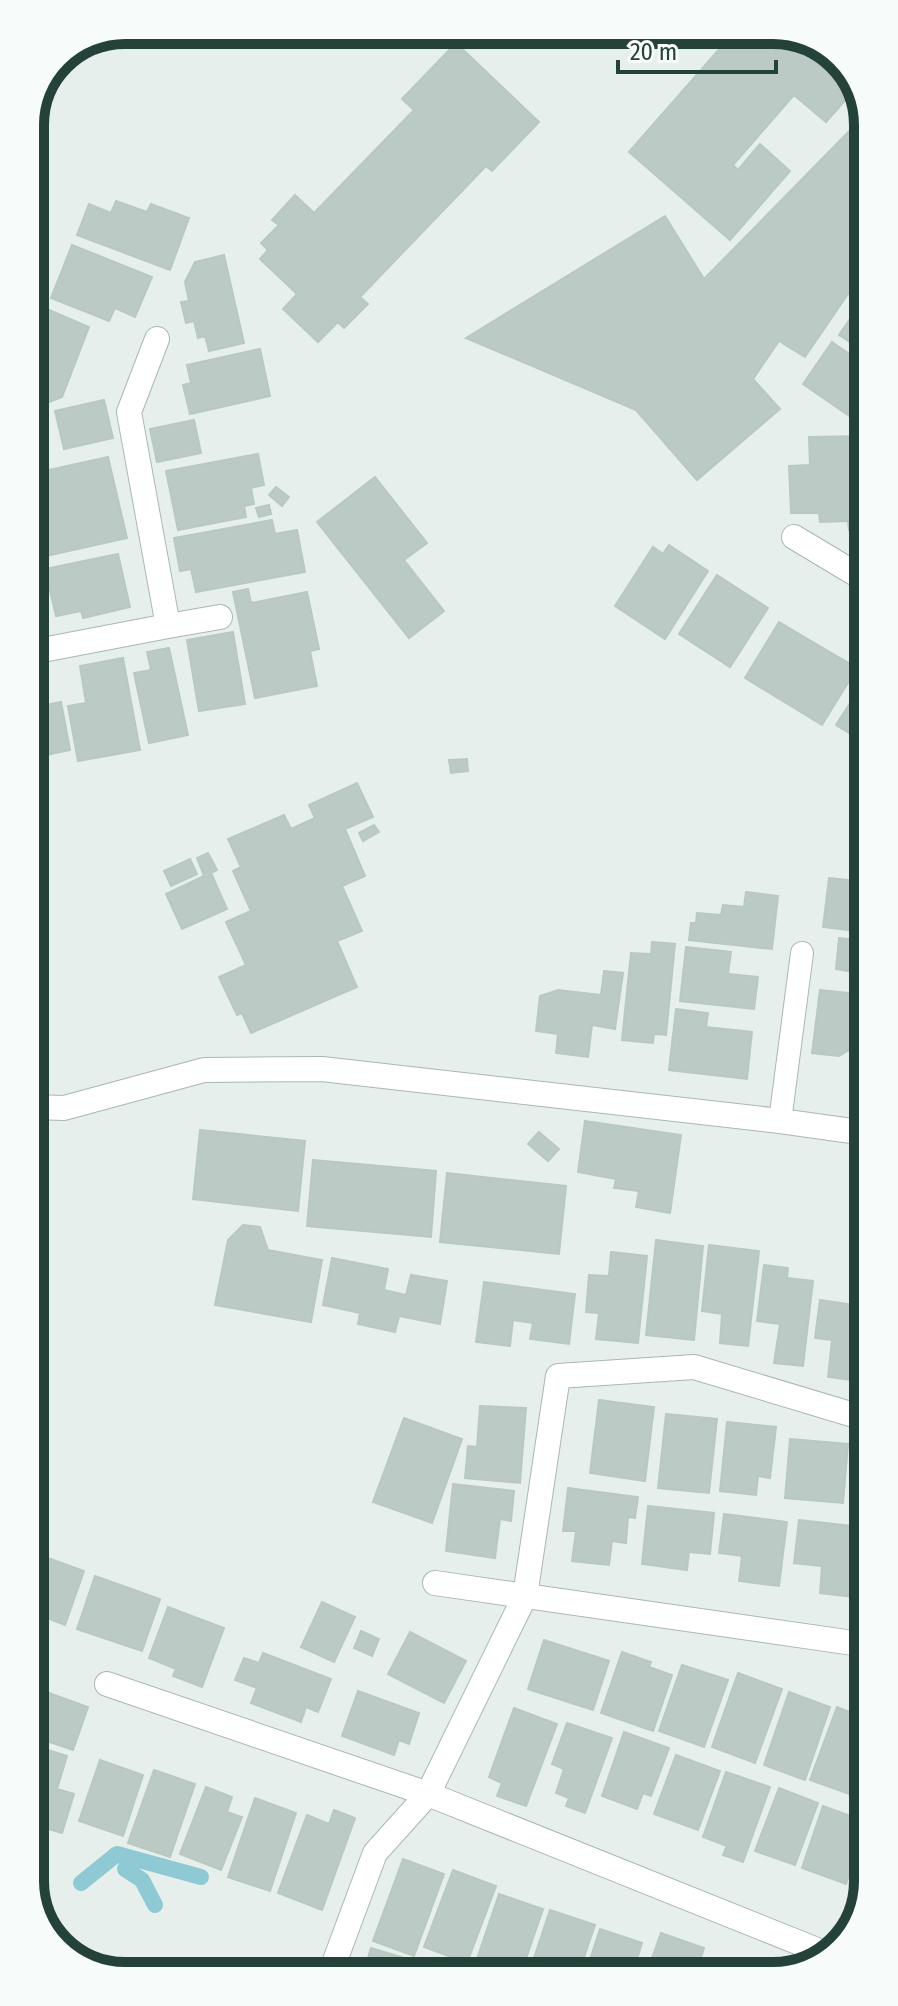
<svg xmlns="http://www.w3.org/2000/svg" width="898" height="2006" viewBox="0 0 898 2006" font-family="'Fira Sans Condensed',sans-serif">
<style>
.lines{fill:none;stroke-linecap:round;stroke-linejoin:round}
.stream{stroke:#8ec9d4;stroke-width:16}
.building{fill:#bbcac4;stroke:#b8c9c2;stroke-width:2}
.lane-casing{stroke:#a8b8b2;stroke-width:24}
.street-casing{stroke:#a8b8b2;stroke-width:26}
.lane{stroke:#fff;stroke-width:22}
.street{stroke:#fff;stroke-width:24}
.rim{fill:none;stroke:#24423a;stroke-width:10}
</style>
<rect width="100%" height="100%" fill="#e6efeb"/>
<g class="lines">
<path class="stream" d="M130 1858 125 1869 142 1880 155 1905
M81 1883 117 1854 201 1877"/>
</g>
<path class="building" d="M736 30H780L830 49 857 87 826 122 794 95 733 165 738 170 760 144 790 171 730 240 629 152Z
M456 43 539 122 492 171 486 166 360 297 368 304 344 328 338 322 318 342 283 309 297 294 260 259 268 250 261 243 279 225 272 220 295 195 314 213 414 110 402 99Z
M37 104 36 212H30V119Z
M863 117V272L805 357 779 341 753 379 780 409 697 480 636 410 466 338 665 216 704 279Z
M116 201 147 212 151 204 189 218 170 270 77 235 89 204 111 213Z
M72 245 152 277 135 317 115 308 109 321 51 298Z
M224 255 244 343 209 351 205 336 198 338 194 321 186 323 181 302 189 301 185 282 195 262Z
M863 300 864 344 861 349 839 335Z
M42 307 89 327 62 397 37 407 31 404V334Z
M832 342 864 364V399L851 417 803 384Z
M260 349 270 396 190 414 183 385 191 383 187 365Z
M104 400 113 438 64 449 55 411Z
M194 420 201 453 157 462 150 429Z
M864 436V530H849L848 521 820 522 819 513H791L789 466 810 465 809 437Z
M258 454 264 485 251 488 254 504 244 506 246 517 178 530 166 471Z
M108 457 127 538 37 558 31 531V474Z
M375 477 427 543 404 560 444 611 409 638 317 522Z
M276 487 289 497 282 506 269 495Z
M269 505 271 514 259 517 256 508Z
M272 520 275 534 297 530 305 572 196 592 191 569 180 571 174 538Z
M669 545 708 571 665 639 615 606 653 547 663 554Z
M118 554 130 607 83 618 81 611 56 616 45 569Z
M717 575 768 608 730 667 679 634Z
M248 589 251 603 307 592 319 649 310 651 317 686 255 698 233 592Z
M779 622 857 668 822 725 745 678Z
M233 632 245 704 199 711 187 640Z
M169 648 188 735 149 743 134 673 151 670 147 652Z
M123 658 140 750 78 761 68 706 86 703 80 666Z
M40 674 46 705 61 702 70 750 32 758V676Z
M865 680V743L836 725Z
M467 759 468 771 451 773 449 760Z
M357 783 373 817 345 829 365 876 342 886 362 931 337 941 357 987 251 1033 242 1013 237 1015 219 977 246 965 226 922 251 911 233 871 241 867 228 839 284 815 291 829 315 818 309 805Z
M374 825 379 832 363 841 359 833Z
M208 853 217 870 211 873 227 909 182 929 166 894 204 876 197 858Z
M190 859 197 874 171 886 164 871Z
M829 878 865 882V932L823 927Z
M746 892 778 896 772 949 689 940 691 923H696L697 913 721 915 723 905 744 907Z
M839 938 865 941V990L851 988 853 972 836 969Z
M652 942 675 944 666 1035 654 1034 653 1043 622 1040 631 953 651 954Z
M686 947 731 952 728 974 758 977 754 1009 680 1001Z
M604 971 623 973 615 1029 592 1025 588 1057 556 1053 558 1034 536 1031 540 996 558 990 601 995Z
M820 990 865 995 866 1040 839 1056 812 1053Z
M676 1009 708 1013 706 1027 752 1032 747 1079 669 1070Z
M585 1121 681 1135 670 1213 636 1207 639 1191 614 1188 616 1179 578 1172Z
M200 1130 305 1141 298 1211 193 1199Z
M539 1132 559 1149 548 1161 528 1144Z
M313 1160 436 1171 431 1237 307 1226Z
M447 1173 566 1186 559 1254 440 1242Z
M243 1225 260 1227 268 1250 322 1260 311 1322 215 1305 228 1240Z
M656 1240 703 1246 694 1340 646 1335Z
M709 1245 759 1251 748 1346 720 1343 722 1314 702 1311Z
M611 1252 647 1256 638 1343 596 1339 599 1313 586 1312 589 1275 609 1276Z
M332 1258 388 1269 384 1290 406 1295 411 1275 447 1281 440 1324 399 1316 395 1332 358 1324 360 1313 323 1305Z
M764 1265 788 1268 787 1278 813 1281 803 1366 774 1363 780 1324 757 1321Z
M484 1282 575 1294 569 1344 530 1339 533 1323 513 1320 510 1346 476 1342Z
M820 1300 855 1305 853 1316 866 1317 867 1382 828 1377 832 1340 815 1338Z
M599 1400 654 1407 645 1481 590 1473Z
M480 1406 526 1408 520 1483 465 1478 468 1446 477 1447Z
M666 1414 717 1419 709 1493 658 1488Z
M404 1418 462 1439 432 1523 373 1502Z
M727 1422 776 1427 770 1478 758 1476 756 1495 720 1491Z
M790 1439 848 1444 843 1503 785 1498Z
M858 1443 867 1444V1514L853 1513Z
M453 1484 514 1491 511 1521 500 1519 495 1558 446 1551Z
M568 1488 638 1497 635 1518 628 1517 626 1543 612 1541 609 1565 572 1561 576 1531H563Z
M648 1506 714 1513 710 1554 689 1552 687 1570 642 1564Z
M724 1514 787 1522 779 1586 739 1581 742 1556 719 1553Z
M799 1520 861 1527 853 1597 820 1593 822 1566 794 1563Z
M34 1553 84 1571 65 1625 34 1613Z
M95 1576 160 1599 142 1651 77 1629Z
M322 1602 355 1617 334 1662 301 1647Z
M168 1607 224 1628 202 1687 173 1676 176 1669 149 1658Z
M361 1631 379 1639 372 1656 354 1648Z
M410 1632 466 1661 444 1703 388 1674Z
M544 1640 609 1661 593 1710 528 1689Z
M622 1652 651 1662 649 1667 672 1675 653 1731 601 1713Z
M263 1653 331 1679 318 1712 306 1707 301 1722 251 1703 257 1688 235 1680 244 1658 259 1663Z
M682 1665 728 1680 704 1747 659 1731Z
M738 1673 782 1689 755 1763 712 1747Z
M35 1688 88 1707 73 1750 35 1737Z
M358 1691 419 1713 409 1744 399 1740 394 1755 342 1736Z
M789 1692 830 1707 805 1780 764 1765Z
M862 1694 867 1696 868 1752 852 1795 810 1780 837 1707 855 1714Z
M514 1708 557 1724 526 1806 497 1796 502 1783 489 1777Z
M567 1723 612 1738 585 1813 566 1806 569 1798 556 1793 564 1769 552 1764Z
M624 1732 669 1748 651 1796 643 1793 637 1809 602 1796Z
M35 1746 67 1756 57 1789 74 1794 62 1833 35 1825Z
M676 1755 720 1771 698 1830 654 1814Z
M100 1760 143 1775 123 1836 79 1821Z
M154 1770 195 1784 170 1857 128 1843Z
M726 1772 770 1787 743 1862 723 1855 727 1846 703 1837Z
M206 1787 232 1797 227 1812 242 1817 221 1870 180 1854Z
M779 1788 818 1803 795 1865 755 1851Z
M255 1798 296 1813 270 1891 228 1877Z
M823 1806 867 1822 846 1884 802 1868Z
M334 1810 355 1818 322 1910 278 1893 307 1815 329 1824Z
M868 1844V1881L866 1887 853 1882Z
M403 1859 444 1874 414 1956 373 1941Z
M453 1870 496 1886 467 1963 424 1947Z
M499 1894 543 1909 521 1973H497L475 1965Z
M550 1910 595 1925 579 1972 529 1973Z
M600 1929 642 1943 633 1972H586Z
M661 1933 704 1948 696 1972H647Z
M371 1948 417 1962 413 1974H363Z
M734 1959 766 1971H729Z"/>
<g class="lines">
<defs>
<path id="lane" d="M780 1121 802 953"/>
<path id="street" d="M794 537 864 579
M168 626 220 617
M32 652 168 626 129 412 157 339
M33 1107 64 1108 204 1070 322 1069 780 1121 866 1133
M435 1583 867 1645
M107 1684 428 1794 827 1954
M330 1974 375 1853 428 1794 525 1596 558 1376 694 1367 867 1419"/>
</defs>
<use href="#lane" class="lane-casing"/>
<use href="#street" class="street-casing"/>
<use href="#lane" class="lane"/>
<use href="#street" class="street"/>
</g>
<path d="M0 0H898V2006H0ZM125 44H773A81 81 0 0 1 854 125V1881A81 81 0 0 1 773 1962H125A81 81 0 0 1 44 1881V125A81 81 0 0 1 125 44Z" fill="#f7fbf9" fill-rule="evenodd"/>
<path class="rim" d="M125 44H773A81 81 0 0 1 854 125V1881A81 81 0 0 1 773 1962H125A81 81 0 0 1 44 1881V125A81 81 0 0 1 125 44Z"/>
<path d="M618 60v12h158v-12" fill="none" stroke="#24423a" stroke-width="4"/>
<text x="630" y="60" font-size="24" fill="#24423a" stroke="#f7fbf9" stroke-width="6" paint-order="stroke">20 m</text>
</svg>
